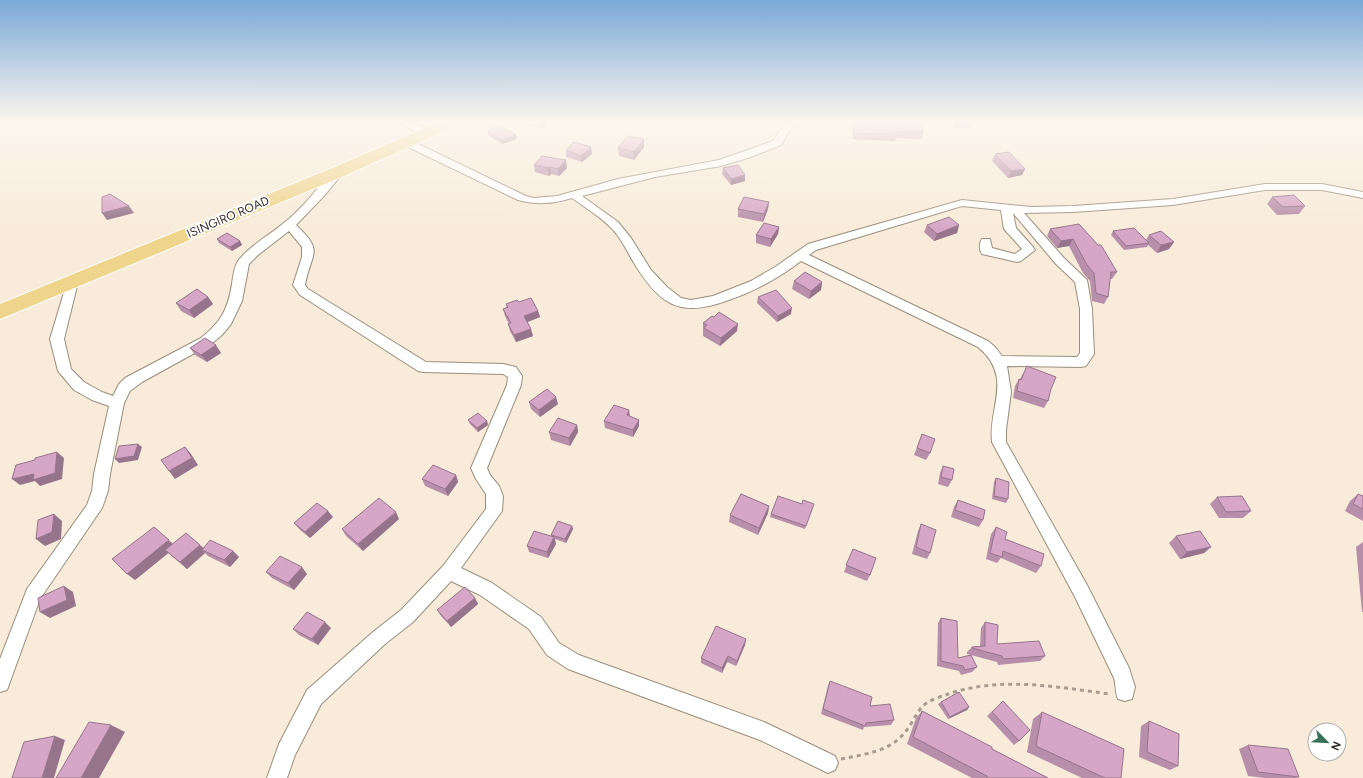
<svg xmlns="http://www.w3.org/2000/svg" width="1363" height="778" viewBox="0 0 1363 778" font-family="Figtree,sans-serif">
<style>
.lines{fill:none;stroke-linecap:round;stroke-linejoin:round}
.street-casing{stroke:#998d7c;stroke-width:2}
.primary-casing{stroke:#fff;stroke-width:2}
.path{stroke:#a69c8f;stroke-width:3;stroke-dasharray:4 4;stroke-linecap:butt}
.street{fill:#fff;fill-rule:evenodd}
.primary{fill:#efd48b;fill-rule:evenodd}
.wall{fill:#b88fab}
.shaded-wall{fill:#96748b}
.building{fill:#d6a6c7;stroke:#96748b}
.labels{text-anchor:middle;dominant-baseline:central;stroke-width:3.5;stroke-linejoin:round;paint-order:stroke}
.street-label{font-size:12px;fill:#322c26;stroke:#fff}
</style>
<rect width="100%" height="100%" fill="#f8ebd9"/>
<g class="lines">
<defs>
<path id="street" d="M395 121H409L431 131 432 133 427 136 423 135Z
M786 121H796L781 145 751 157 721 166 655 177 582 196 618 222 631 238 651 270 667 287 681 298 691 300 713 296 751 281 775 267 808 244 962 200 1031 207 1073 206 1173 199 1265 184H1322L1363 192V198L1322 190H1265L1173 205 1073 212 1024 213 1064 258 1087 280 1092 309 1094 354 1086 366 1081 367 1007 366 1011 392 1006 430V442L1087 585 1129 668 1135 687 1132 699 1125 701 1118 699C1115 692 1116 685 1114 678L1075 597 992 442C988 407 1014 377 978 347L801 261C779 278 753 292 726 301 679 318 659 304 634 263 628 253 623 242 615 232 603 218 587 209 572 198 552 204 538 205 518 200L402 144 401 142 406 139 410 140 526 196 534 198 557 196 618 179 719 160 773 141ZM962 206 1001 210 1004 229 1022 249 1015 254 992 248 990 239H982C979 243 979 250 982 254L1017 262 1021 261 1035 250 1033 247 1016 228 1013 213 1056 264 1075 282 1080 309V353L1077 357 1002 356 995 347 988 341 809 255 816 250Z
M338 169 343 172 342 174 324 196 296 225C325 252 311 252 305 285L308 289 426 362 503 364 516 367 522 376 521 385 487 468 490 475 499 486 503 496 502 511 461 568 492 583 541 617 559 643 579 655 764 722 835 756 838 763 835 770 828 773 760 740 568 669 547 655 529 629 480 595 451 581 413 622 385 644 321 704 295 755 287 778H267L279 744 307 690 373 632 401 610 443 566 486 509V494L476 479 471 468 507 385 508 377 503 374 423 372 418 371 300 295 293 285 302 257V247L289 231 258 255 249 264 242 301 231 324 222 335 211 344 142 382 130 391 124 403 110 474 108 491 102 508 40 599 7 690 0 692V659L27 589 87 505 92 491 94 474 109 406 92 400 74 390 58 371 50 339 68 279 72 278 76 279 78 282 64 339 71 369 84 382 102 392 113 396 119 384 125 378 201 338C221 322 228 309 232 284 233 277 234 267 238 261 250 245 270 235 285 222 293 216 300 208 307 201 315 193 328 171 338 169Z"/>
<path id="primary" d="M441 121H462L460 124 344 176 0 319V304L332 168Z"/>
</defs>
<use href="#street" class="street-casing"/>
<use href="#primary" class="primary-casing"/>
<path class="path" d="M841 759C865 754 890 752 906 731 912 724 916 713 923 706 929 700 940 697 948 694 1001 676 1056 687 1110 694"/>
<use href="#street" class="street"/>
<use href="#primary" class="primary"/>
</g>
<path class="wall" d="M531 121H550L543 128 531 125Z
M853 121 923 132 922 139 896 138 895 141 853 139 852 126Z
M954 121H971L970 128H956Z
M488 131 516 135 517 139 502 144 488 135Z
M644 147 634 160 619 156 618 148Z
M566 150 592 154 582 162 566 157Z
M995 154 1025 169 1022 175 1008 178 992 161Z
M534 165 567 168 559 176 551 174 549 176 535 172Z
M723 168 745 181 731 185 722 174Z
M1272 197 1305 206 1299 214 1277 215 1267 204Z
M769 202 768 209 763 222 738 217V209Z
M1079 224 1117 272 1112 279H1110L1108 297 1104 304 1092 301 1090 281 1083 273 1069 246 1057 248 1047 236 1050 229Z
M927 225H959L957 233 934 241 924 232Z
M779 227 778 234 770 247 756 243V235Z
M1113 231 1146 240 1149 235 1174 242 1169 249 1157 253 1148 245 1147 247 1124 250 1111 235Z
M217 239 240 241 242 245 232 251 219 243Z
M794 281 822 282 821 290 809 299 792 289Z
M208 297 213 304 194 318 181 311 176 303Z
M758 297 791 314 777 322 757 303Z
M519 302 538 311 540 317 527 322 533 336 516 342 510 331 508 324H509L505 316 503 309 507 308 506 304Z
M703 323 737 331 720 346 703 336Z
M190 348 221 353 207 362 195 355Z
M1027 366 1051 389 1048 401 1044 408 1013 398 1015 386 1019 379H1020Z
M529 402 558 404 540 417 531 409Z
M630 417 639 420V426L633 437 605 428 604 421Z
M468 420 487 421 488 425 478 432 470 424Z
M577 425 578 432 570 446 551 440 549 432Z
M922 434 930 453 926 460 914 455Z
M943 466 952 480 948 487 938 484 940 473Z
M456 475 458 482 448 496 425 486 422 479Z
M996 478 1008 499 1006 503 992 499 994 482Z
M1358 494 1363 496V521L1345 511 1350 501Z
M1217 497 1251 511 1243 518H1219L1210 504Z
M958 500 983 520 979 527 951 517 954 507Z
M802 504H814L805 529 770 517 771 514Z
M769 506 768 513 758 535 729 522 730 515Z
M333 517 310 538 300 530 294 523Z
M399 519 363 551 346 536 342 529Z
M921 524 930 553 927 559 912 554 918 531Z
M572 526 573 529 566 543 555 539 556 544 548 558 529 552 527 546 552 537 551 535Z
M154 527 173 544 233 551 239 557 230 567 208 556 205 553 187 569 168 553 135 580Z
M996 527 1005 539 1041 566 1036 573 1001 558 997 563 986 559 991 534Z
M1176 536 1211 547 1204 553 1180 559 1169 543Z
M1363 542V612H1362L1356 547Z
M853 549 870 575 867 581 844 572Z
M266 572 307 574 294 590 272 578Z
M475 598 478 604 451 627 441 616 437 610Z
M941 618 958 658 971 655 967 654V652L972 647 980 646 981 628 985 622 997 644 1045 656 1040 661 998 665 997 662 971 655 977 667 972 672 961 675 959 671 937 666 938 623Z
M331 628 318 645 299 635 293 629Z
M746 639 745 645 736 666 727 662 722 673 701 663V658Z
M830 681 870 706 894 720 891 725 864 727 863 730 821 714 828 686Z
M1003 701 1019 741 1014 745 987 716Z
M941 702 969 707 967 710 948 719 938 704Z
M922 711 992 749 1048 778H972L907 744 916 718Z
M1042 712 1121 778H1082L1027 752 1033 719Z
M1149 721 1178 766 1170 770 1139 757 1141 726Z
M1248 745 1299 777 1295 778H1264L1248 776 1239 749Z"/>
<path class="shaded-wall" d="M543 121H550L543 128 542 123Z
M516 135 517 139 502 144V140Z
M644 139V147L634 160V152Z
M591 147 592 154 582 162 581 156Z
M566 160 567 168 559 176 558 169Z
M550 167 551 174 549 176 548 168Z
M1025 169 1022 175 1008 178 1011 171Z
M745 175V181L731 185V179Z
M769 202 768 209 763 222 764 214Z
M129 206 134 213 107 220 102 213Z
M959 225 957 233 934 241 937 234Z
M779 227 778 234 770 247 771 239Z
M1073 239 1069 246 1057 248 1061 241Z
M240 241 242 245 232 251 230 247Z
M1174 242 1169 249 1157 253 1161 245Z
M822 282 821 290 809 299 811 291Z
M208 297 213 304 194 318 189 310Z
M792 308 791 314 777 322 778 316Z
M538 311 540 317 525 323 524 316Z
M738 324 737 331 720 346 721 338Z
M531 329 533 336 516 342 514 335Z
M216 345 221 353 207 362 201 355Z
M556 397 558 404 540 417 539 410Z
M629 410 630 416 627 415Z
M639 420V426L633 437V430Z
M487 421 488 425 478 432 477 428Z
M577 425 578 432 570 446 569 438Z
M138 444 142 447 138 460 119 463 115 459Z
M185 447 191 454 198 465 175 479 169 471Z
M57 452 64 458 62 479 40 486 35 481 20 485 12 479Z
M456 475 458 482 448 496 445 489Z
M769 506 768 513 758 535 759 528Z
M328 511 333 517 310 538 305 532Z
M396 512 399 519 363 551 358 544Z
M54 514 62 521 61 539 45 546 36 539Z
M572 526 573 529 566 543 565 539Z
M154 527 176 547 135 580 127 574Z
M554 537 556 544 548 558 547 552Z
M200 545 207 551 202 550 205 553 187 569 180 562Z
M1211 547 1204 553 1180 559 1187 552Z
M233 551 239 557 230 567 224 560Z
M302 567 307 574 294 590 288 583Z
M64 586 73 592 76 606 50 618 40 612Z
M475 598 478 604 451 627 447 621Z
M325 622 331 628 318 645 312 639Z
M746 639 745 645 736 666 737 661Z
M728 656 727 662 722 673V668Z
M969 707 967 710 948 719 950 717Z
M111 725 125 732 99 778H81Z
M55 736 65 740 54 778H42Z"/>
<path class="building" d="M853 121H920L923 132H896L897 135 854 133Z
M500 125 516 135 502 140 488 131Z
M628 136 644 139 634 152 618 148Z
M574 142 591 147 581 156 566 150Z
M1009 152 1025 169 1011 171 995 154Z
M542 156 566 160 558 169 550 167 548 168 534 165Z
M738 165 745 175 731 179 723 168Z
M110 194 129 206 102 213V197Z
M1294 195 1305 206 1283 207 1272 197Z
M744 197 769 202 764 214 738 209Z
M949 217 959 225 937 234 927 225Z
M764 223 779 227 771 239 756 235Z
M1079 224 1098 245H1101L1117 272H1111L1108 297 1096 293 1094 273 1087 265 1073 239 1061 241 1050 229Z
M1134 228 1149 243 1126 246 1113 231Z
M1161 231 1174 242 1161 245 1149 235Z
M227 233 240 241 230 247 217 239Z
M805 272 822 282 811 291 794 281Z
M197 289 208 297 189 310 176 303Z
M776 290 792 308 778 316 758 297Z
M531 298 538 311 524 316 531 329 514 335 508 324 511 323 503 309 508 307 506 304 517 300 519 302Z
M719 312 738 324 721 338 704 328 707 325 703 323 712 316 714 317Z
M205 338 216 345 201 355 190 348Z
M1027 366 1056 377 1051 389 1048 401 1017 391 1019 379 1021 380Z
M547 389 556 397 539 410 529 402Z
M614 405 629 410 627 415 639 420 633 430 604 421Z
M478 413 487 421 477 428 468 420Z
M558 418 577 425 569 438 549 432Z
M922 434 935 439 930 453 917 448Z
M138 444 134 456 115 459 119 446Z
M185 447 192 458 169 471 161 460Z
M57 452 55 473 33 480 34 474 12 479 16 465 35 460V458Z
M433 465 456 475 445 489 422 479Z
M943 466 954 469 952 480 941 477Z
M996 478 1009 482 1008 499 994 496Z
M741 494 769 506 759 528 730 515Z
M1358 494 1363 496V509L1353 504Z
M778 496 802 504 803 500 814 504 806 526 771 514Z
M1242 496 1251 511 1226 512 1217 497Z
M379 498 396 512 358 544 342 529Z
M958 500 985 510 983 520 955 510Z
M317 503 328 511 305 532 294 523Z
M54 514 52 532 36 539 38 520Z
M558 521 572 526 565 539 551 535Z
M921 524 936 530 930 553 916 547Z
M154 527 169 540 127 574 112 559Z
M996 527 1007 532 1005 539 1044 554 1041 566 1003 551 1002 557 990 553Z
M534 531 554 537 547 552 527 546Z
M1200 531 1211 547 1187 552 1176 536Z
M186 533 200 545 180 562 165 550Z
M210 540 233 551 224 560 202 550Z
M853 549 876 558 870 575 846 565Z
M280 556 302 567 288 583 266 572Z
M64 586 67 600 40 612 38 598Z
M465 587 475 598 447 621 437 610Z
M307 612 325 622 312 639 293 629Z
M941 618 957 621 958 658 971 655 977 667 965 670 963 666 941 661Z
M985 622 998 625 997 644 1039 641 1045 656 1003 659 1002 656 972 648V647L985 646Z
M716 626 746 639 737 661 728 656 722 668 701 658Z
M830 681 872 697 870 706 890 704 894 720 866 723 865 726 823 709Z
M959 692 969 707 950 717 941 702Z
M1003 701 1030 730 1019 741 992 712Z
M922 711 992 747V749L1048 778H987V776L913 737Z
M1042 712 1124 749 1121 778H1105L1036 746Z
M1149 721 1179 734 1178 766 1147 752Z
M89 722 111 725 81 778H56Z
M55 736 42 778H12L24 742Z
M1248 745 1288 749 1299 777 1258 772Z"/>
<linearGradient id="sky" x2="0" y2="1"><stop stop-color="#7aa8d8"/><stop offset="0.53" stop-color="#fcf6ee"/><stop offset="1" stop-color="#fcf6ee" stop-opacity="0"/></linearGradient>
<rect width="1363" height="230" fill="url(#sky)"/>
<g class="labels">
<g class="street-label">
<text transform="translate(228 217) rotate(-23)">ISINGIRO ROAD</text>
</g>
</g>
<g transform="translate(1327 742) rotate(114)"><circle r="19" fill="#ffffff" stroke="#adaba8"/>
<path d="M0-3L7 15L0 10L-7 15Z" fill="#39725a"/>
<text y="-6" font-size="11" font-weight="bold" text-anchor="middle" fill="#322c26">N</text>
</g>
</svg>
